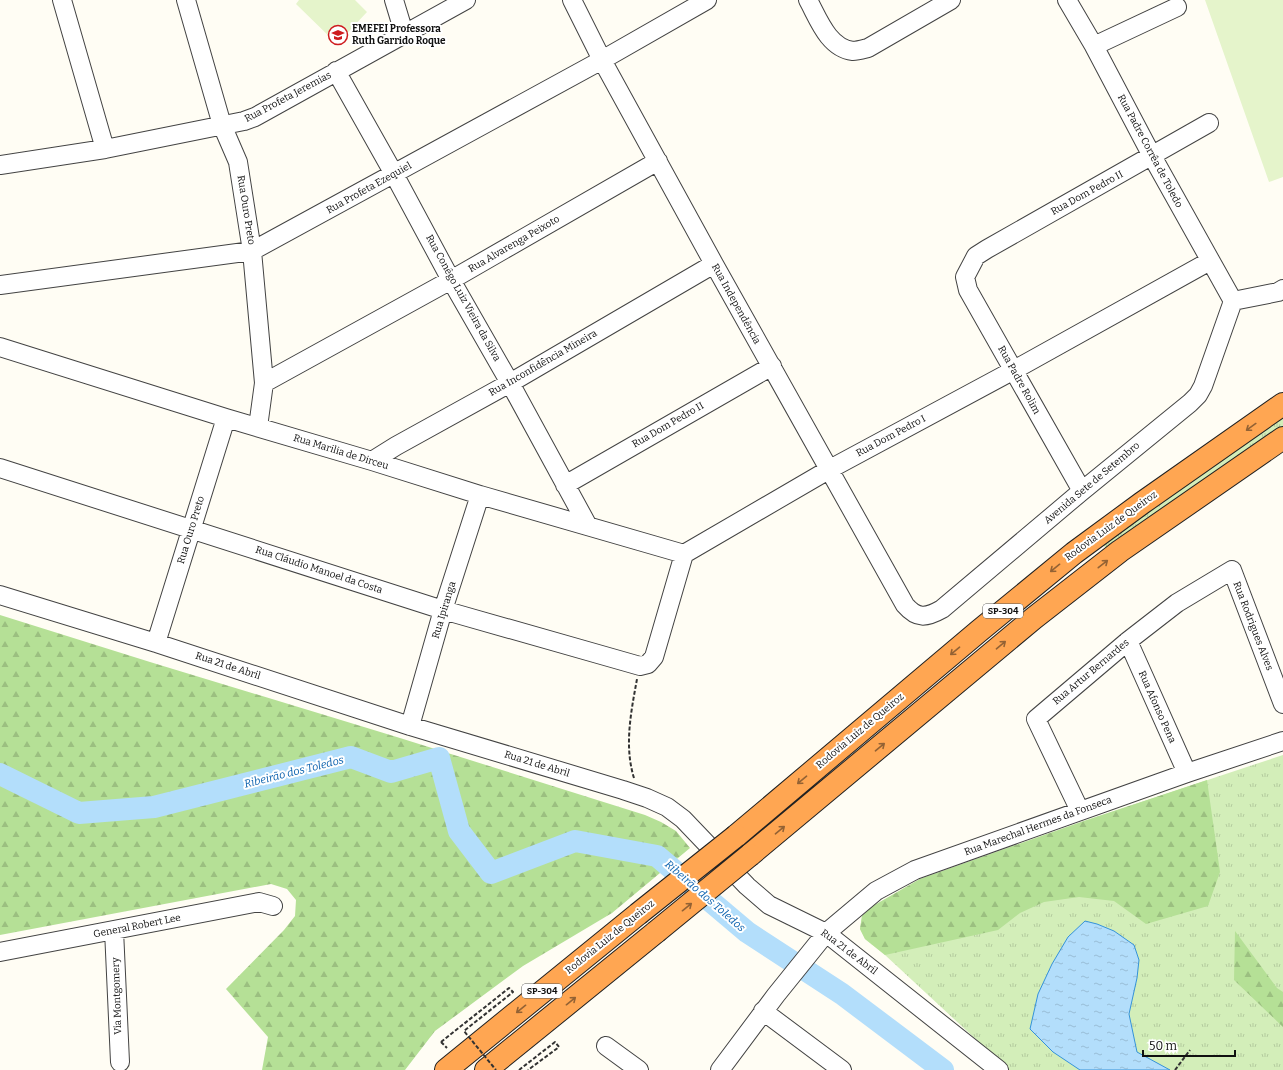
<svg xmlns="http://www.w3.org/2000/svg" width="1283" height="1070" viewBox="0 0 1283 1070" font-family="Bitter,serif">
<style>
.grass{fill:url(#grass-tufts)}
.forest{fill:url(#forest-firs)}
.pitch{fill:#e5f4cb}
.water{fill:url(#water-ripples);stroke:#3492d9}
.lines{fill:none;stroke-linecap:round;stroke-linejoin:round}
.river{stroke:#b3defb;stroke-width:22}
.minor-casing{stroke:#434343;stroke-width:20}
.highway-casing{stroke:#212121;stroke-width:24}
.path{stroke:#323232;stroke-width:2;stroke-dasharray:4 2;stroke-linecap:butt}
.minor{stroke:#fff;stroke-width:18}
.highway{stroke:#ffa652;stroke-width:22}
.highway-bridge-casing{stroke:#212121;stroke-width:24;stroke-linecap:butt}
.path-bridge{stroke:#323232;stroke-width:2;stroke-dasharray:4 2;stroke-linecap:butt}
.highway-bridge{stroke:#ffa652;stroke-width:22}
.oneway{stroke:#936234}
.labels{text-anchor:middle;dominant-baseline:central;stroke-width:4;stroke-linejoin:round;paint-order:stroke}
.shield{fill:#fff;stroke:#585858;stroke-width:1}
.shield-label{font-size:9px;font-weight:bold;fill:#101010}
.poi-label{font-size:10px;font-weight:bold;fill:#101010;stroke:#fff;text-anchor:start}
.street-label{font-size:10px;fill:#101010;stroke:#fff}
.water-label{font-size:11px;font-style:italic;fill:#0d63af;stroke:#fff}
</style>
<defs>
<pattern id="grass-tufts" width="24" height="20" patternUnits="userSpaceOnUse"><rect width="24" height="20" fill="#d3eeb9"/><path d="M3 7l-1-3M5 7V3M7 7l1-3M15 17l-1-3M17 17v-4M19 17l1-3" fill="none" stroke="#b4cb9e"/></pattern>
<pattern id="forest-firs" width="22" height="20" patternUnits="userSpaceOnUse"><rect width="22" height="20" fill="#b5e096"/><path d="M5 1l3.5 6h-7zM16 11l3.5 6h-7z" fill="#9bbf80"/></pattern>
<pattern id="water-ripples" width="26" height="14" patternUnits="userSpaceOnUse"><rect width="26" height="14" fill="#b3defb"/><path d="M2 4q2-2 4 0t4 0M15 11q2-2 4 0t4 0" fill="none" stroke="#99bdd6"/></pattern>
</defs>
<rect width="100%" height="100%" fill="#fffdf4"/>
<path class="grass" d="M1283 415V431L1108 551 1101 542Z
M1283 755V1070H1009L885 955 865 939 860 929 862 916 873 906 920 879 1084 821Z"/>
<path class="forest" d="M0 615 150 662 400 738 645 815 661 822 676 831 690 848 612 913 523 966 435 1031 405 1070H262L268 1037 226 989 284 930 295 916 296 900 287 889 271 884 0 935Z
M1207 780 1220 872 1208 906 1146 924 1114 901 1079 897 1044 902 1020 913 998 930 885 955 865 939 860 929 862 916 873 906 920 879 1084 821Z
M1235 931 1277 988 1283 992V1027L1234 980Z"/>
<path class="pitch" d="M299 0H355L367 12 337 44 296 4Z
M1205 0H1283V177L1269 182Z"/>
<path class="water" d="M1085 921 1097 924 1114 931 1134 945 1139 960 1137 978 1129 1014 1137 1052 1170 1070H1080L1053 1052 1030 1029 1038 994 1052 964 1068 937Z"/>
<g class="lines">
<path class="river" d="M0 774 79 813 154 807 351 757 391 772 439 758 459 831 491 873 575 841 657 856 747 932 842 994 943 1070"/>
<defs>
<path id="minor" d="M62 0 105 149
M186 0 222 125 238 162 252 251 264 383 258 427
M394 0 404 33
M572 0 602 60 714 264 905 605C917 619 926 618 942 609L1082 491 1190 403 1198 395 1203 386 1233 301
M808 0C818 18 828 48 853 51 857 51 864 49 868 48L951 0
M1067 0 1094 46 1152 156 1233 301
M1094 46 1177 7
M336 71 394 174 451 280 510 383 588 526
M0 165 105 149 244 121 255 117 466 0
M0 285 252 251 602 60 707 0
M1233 301 1278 292 1283 289
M0 347 226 418 372 461 480 495 684 554
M264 383 451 280 658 161
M372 461 396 446 510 383 714 264
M0 468 443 610 640 666 648 664 654 657 684 554 830 469 1014 370 1210 261
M565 485 772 366
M1082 491 968 290 965 277 976 256 987 249 1209 123
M0 595 156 643 410 726 623 790 647 798 667 807 683 819 747 886 769 905 826 933 999 1070
M1128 641 1187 773
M156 643 226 418
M410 726 443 610 480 495
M1080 811 1036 719 1128 641 1177 603 1232 570 1283 704
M114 930 120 1062
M0 952 259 902 273 906
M763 1011 842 1070
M606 1046 639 1070
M720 1070 776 995 826 933 876 891 915 870 1187 773 1283 741"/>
<path id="highway" d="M736 836 979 631 1074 553 1142 503 1283 404
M750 855 1034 618 1120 551 1283 438
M446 1070 638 914
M486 1070 656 932"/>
</defs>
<use href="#minor" class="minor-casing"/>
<use href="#highway" class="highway-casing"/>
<path class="path" d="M634 778C624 746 631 712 637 679
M441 1042 447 1048
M519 1070 555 1042 559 1047 528 1070
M1175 1070 1190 1050"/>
<use href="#minor" class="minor"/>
<use href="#highway" class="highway"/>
<defs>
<path id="highway-bridge" d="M638 914 736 836
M656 932 750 855"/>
</defs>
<use href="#highway-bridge" class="highway-bridge-casing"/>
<path class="path-bridge" d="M441 1042 509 988 513 992 464 1031 496 1070"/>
<use href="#highway-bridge" class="highway-bridge"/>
</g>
<defs><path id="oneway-shaft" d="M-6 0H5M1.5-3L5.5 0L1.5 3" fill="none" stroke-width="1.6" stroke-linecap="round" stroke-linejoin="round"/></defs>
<g class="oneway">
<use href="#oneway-shaft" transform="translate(1251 427) rotate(144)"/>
<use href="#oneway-shaft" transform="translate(1103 564) rotate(-38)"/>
<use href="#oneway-shaft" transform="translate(1055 568) rotate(141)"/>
<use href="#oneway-shaft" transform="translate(1001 645) rotate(-40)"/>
<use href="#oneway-shaft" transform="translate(955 651) rotate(140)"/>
<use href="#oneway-shaft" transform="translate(880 747) rotate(-40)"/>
<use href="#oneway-shaft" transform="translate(802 780) rotate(140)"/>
<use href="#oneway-shaft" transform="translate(780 830) rotate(-40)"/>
<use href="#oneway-shaft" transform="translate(687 907) rotate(-39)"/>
<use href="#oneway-shaft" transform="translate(571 1001) rotate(-39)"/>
<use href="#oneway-shaft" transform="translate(521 1009) rotate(141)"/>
</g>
<defs>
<symbol id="school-ring" viewBox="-11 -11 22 22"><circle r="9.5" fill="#fff" stroke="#ce1b1e" stroke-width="1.5"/><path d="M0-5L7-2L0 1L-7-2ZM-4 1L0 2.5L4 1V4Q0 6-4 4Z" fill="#ce1b1e"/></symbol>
</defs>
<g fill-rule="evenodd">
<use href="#school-ring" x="327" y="24" width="22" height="22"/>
</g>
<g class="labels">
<g class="shield">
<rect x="983" y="604" width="40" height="14" rx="3"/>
<rect x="522" y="984" width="40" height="14" rx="3"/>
</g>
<g class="shield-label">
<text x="1003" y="611">SP-304</text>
<text x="542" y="991">SP-304</text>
</g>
<g class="poi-label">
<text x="352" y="29">EMEFEI Professora<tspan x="352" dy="12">Ruth Garrido Roque</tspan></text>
</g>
<g class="street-label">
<text transform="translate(288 97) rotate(-28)">Rua Profeta Jeremias</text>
<text transform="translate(1150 151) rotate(62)">Rua Padre Corrêa de Toledo</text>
<text transform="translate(369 188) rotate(-29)">Rua Profeta Ezequiel</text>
<text transform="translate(1087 193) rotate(-29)">Rua Dom Pedro II</text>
<text transform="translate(246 210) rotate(81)">Rua Ouro Preto</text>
<text transform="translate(514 244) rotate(-30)">Rua Alvarenga Peixoto</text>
<text transform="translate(463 298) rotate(61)">Rua Conêgo Luiz Vieira da Silva</text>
<text transform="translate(736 304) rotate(61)">Rua Independência</text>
<text transform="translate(543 363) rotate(-30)">Rua Inconfidência Mineira</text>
<text transform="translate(1019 380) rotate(61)">Rua Padre Rolim</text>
<text transform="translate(668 425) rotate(-30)">Rua Dom Pedro II</text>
<text transform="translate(891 436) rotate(-28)">Rua Dom Pedro I</text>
<text transform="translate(341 452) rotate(17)">Rua Marilia de Dirceu</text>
<text transform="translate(1092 483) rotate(-40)">Avenida Sete de Setembro</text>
<text transform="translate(1111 526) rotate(-36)">Rodovia Luiz de Queiroz</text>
<text transform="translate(191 530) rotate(-73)">Rua Ouro Preto</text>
<text transform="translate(319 570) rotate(18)">Rua Cláudio Manoel da Costa</text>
<text transform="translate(444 610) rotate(-73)">Rua Ipiranga</text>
<text transform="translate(1253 626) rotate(69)">Rua Rodrigues Alves</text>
<text transform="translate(228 666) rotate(18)">Rua 21 de Abril</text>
<text transform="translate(1091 672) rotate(-40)">Rua Artur Bernardes</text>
<text transform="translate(1157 707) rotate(66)">Rua Afonso Pena</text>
<text transform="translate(860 731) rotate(-40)">Rodovia Luiz de Queiroz</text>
<text transform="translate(537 764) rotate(17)">Rua 21 de Abril</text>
<text transform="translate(1038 826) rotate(-20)">Rua Marechal Hermes da Fonseca</text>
<text transform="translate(137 926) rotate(-11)">General Robert Lee</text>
<text transform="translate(610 937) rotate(-39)">Rodovia Luiz de Queiroz</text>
<text transform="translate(849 952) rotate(37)">Rua 21 de Abril</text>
<text transform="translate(117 996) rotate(-92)">Via Montgomery</text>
</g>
<g class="water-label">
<text transform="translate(294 772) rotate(-14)">Ribeirão dos Toledos</text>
<text transform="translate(705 896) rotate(41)">Ribeirão dos Toledos</text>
</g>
</g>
<path d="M1143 1050v6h92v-6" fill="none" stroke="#101010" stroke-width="2"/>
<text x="1149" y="1050" font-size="12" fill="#101010" stroke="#ffffff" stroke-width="3" paint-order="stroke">50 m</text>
</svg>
